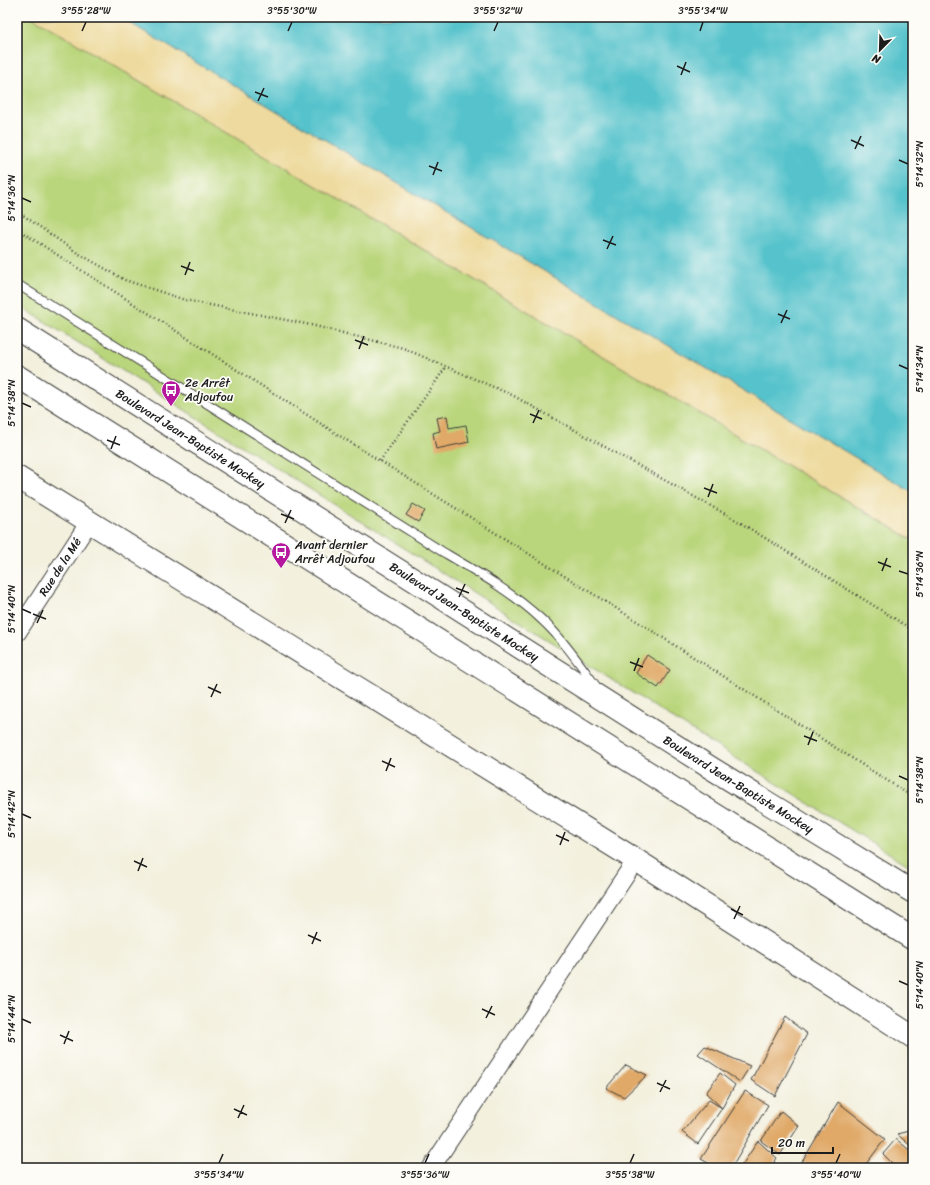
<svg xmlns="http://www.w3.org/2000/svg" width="930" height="1185" viewBox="0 0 930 1185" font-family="Sriracha,sans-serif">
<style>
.green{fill:#bad67c;stroke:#6b794c}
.sand{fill:#eeda9e;stroke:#857b5d}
.water{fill:#56c3cc;stroke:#397074}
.building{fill:#e0a967}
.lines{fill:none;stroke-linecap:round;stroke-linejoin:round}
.lane-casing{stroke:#3c3c39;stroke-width:10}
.street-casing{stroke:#3c3c39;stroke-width:19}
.secondary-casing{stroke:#3c3c39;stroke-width:24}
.highway-casing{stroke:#3c3c39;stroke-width:24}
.path{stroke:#3c3c39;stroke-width:2.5;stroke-dasharray:1 3;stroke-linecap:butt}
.lane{stroke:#fff;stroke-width:8}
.street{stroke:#fff;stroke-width:17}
.secondary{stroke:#fff;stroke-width:22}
.highway{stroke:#fff;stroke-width:22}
.ticks{fill:none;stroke:#1c1c1c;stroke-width:1.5}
.labels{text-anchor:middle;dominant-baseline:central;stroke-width:3.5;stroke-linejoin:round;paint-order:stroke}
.poi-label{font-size:12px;fill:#1c1c1c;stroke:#fdfcf7;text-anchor:start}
.street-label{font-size:12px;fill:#1c1c1c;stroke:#fdfcf7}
.neatline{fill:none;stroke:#1c1c1c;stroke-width:1.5}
.ticks-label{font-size:10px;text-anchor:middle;fill:#1c1c1c}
</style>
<rect width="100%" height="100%" fill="#fdfcf7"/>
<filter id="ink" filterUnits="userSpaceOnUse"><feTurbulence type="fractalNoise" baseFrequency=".025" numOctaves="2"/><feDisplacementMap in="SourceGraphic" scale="8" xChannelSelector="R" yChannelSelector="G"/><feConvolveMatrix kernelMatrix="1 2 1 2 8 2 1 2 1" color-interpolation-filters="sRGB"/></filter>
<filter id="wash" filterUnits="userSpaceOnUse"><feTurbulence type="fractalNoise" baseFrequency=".012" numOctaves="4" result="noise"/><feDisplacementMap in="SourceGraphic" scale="16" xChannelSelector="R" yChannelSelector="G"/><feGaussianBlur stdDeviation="0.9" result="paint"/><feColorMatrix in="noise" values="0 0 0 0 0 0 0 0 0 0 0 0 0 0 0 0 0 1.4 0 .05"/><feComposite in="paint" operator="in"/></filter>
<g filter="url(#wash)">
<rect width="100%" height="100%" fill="#f3f0de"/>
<path class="green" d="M17 17H32L913 540V868L726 752 17 304Z"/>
<path class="sand" d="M32 17H120L913 492V540Z"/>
<path class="water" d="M120 17H913V492Z"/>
<g id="blocks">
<path class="building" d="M447 416 449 428 466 425 469 442 436 449 433 433 440 431 437 418Z
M413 504 425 511 418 522 406 515Z
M647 655 670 670 658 688 636 673Z
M785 1017 807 1034 775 1096 751 1080Z
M705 1046 750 1066 740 1082 698 1054Z
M626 1065 647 1075 624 1097 606 1088Z
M720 1073 735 1085 722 1108 706 1093Z
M745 1091 768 1105 731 1168H717L701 1159Z
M709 1100 722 1108 698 1144 682 1132Z
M838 1102 885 1139 863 1168H811L802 1162Z
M781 1111 799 1126 780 1155 761 1141Z
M913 1130V1148L897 1134Z
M896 1139 913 1153V1168H897L883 1154Z
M758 1141 777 1158 770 1168H740Z"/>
</g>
</g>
<g filter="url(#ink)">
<use href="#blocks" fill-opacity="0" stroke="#3c3c39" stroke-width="1"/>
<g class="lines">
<defs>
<path id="lane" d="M17 284 443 552C477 572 512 592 541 619 562 638 579 663 596 686"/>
<g id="street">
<path id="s1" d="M17 633 90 521"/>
<path d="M431 1168 636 860"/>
</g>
<path id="secondary" d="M17 477 636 860 913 1037"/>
<g id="highway">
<path id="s2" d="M17 329 711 768 913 892"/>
<path d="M17 376 913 939"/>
</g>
</defs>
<use href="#lane" class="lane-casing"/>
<use href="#street" class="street-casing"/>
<use href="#secondary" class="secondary-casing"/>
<use href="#highway" class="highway-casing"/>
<path class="path" d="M17 211 76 252 125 280 185 300 311 325 403 348 512 395 736 520 913 630
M17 229 340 436 643 625 913 797
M380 461 446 367"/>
<use href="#lane" class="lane"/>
<use href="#street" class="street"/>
<use href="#secondary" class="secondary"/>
<use href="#highway" class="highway"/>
</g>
</g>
<path class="ticks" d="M82 31 86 22M288 31 292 22M494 31 498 22M700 31 703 22M677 66 690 72M681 75 686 62M255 92 268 97M258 101 264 88M851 140 864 146M855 149 861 136M899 160 908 164M429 166 442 171M433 175 438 162M22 198 31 202M603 240 616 245M607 249 613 236M181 266 194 271M185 275 190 262M778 314 790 319M781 323 787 310M355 340 368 345M359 349 364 336M899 365 908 369M22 403 31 407M530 414 542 419M533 423 539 410M107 440 120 445M111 449 116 436M704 488 717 493M708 497 713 484M281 514 294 519M285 523 291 510M878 562 891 567M882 571 887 558M899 571 908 574M456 588 469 593M459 597 465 584M22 609 31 613M33 614 46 619M37 623 43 610M630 662 643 667M634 671 639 658M208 687 221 693M211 697 217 684M804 736 817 741M808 745 813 732M382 761 395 767M386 771 391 758M899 776 908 780M22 814 31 818M556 835 569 841M560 845 565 832M134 861 147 867M138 871 143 858M731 909 743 915M734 919 740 906M308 935 321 941M312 944 317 932M899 981 908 985M482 1009 495 1015M486 1018 492 1006M22 1019 31 1023M60 1035 73 1041M64 1044 69 1031M657 1083 670 1089M660 1092 666 1080M234 1109 247 1115M238 1118 244 1105M219 1163 223 1154M425 1163 429 1154M630 1163 634 1154M836 1163 840 1154"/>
<defs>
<symbol id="bus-pin" viewBox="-11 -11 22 30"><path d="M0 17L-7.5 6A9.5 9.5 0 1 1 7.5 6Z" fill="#b5179e" stroke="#fdfcf7"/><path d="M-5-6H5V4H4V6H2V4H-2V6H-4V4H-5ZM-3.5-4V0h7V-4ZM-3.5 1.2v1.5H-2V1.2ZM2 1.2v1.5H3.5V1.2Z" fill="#fff"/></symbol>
</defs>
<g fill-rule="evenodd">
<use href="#bus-pin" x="160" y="379" width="22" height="30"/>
<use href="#bus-pin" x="270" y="541" width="22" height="30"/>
</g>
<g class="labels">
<g class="poi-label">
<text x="185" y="383">2e Arrêt<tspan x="185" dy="14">Adjoufou</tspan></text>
<text x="295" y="545">Avant dernier<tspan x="295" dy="14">Arrêt Adjoufou</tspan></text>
</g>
<g class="street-label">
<text stroke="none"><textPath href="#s2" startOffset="205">Boulevard Jean-Baptiste Mockey</textPath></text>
<text stroke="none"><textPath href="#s1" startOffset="79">Rue de la Mé</textPath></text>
<text stroke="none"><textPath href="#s2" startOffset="529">Boulevard Jean-Baptiste Mockey</textPath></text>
<text stroke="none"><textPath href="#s2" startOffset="853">Boulevard Jean-Baptiste Mockey</textPath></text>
</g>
</g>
<rect width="930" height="1185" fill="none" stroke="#fdfcf7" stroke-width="44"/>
<g transform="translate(880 50) rotate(203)" stroke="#fdfcf7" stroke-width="3" paint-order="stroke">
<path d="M0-3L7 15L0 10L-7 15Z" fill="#1c1c1c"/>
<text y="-6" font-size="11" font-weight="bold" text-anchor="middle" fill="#1c1c1c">N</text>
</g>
<path d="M772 1147v6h61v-6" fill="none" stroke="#1c1c1c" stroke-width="2"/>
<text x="778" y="1147" font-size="12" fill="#1c1c1c" stroke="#fdfcf7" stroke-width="3" paint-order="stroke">20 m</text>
<rect x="22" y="22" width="886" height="1141" class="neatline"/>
<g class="ticks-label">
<text x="86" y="14">3°55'28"W</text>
<text x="292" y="14">3°55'30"W</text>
<text x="498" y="14">3°55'32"W</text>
<text x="703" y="14">3°55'34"W</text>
<text transform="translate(919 164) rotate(-90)" y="4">5°14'32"N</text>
<text transform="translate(11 198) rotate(-90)" y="4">5°14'36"N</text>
<text transform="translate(919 369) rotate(-90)" y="4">5°14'34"N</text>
<text transform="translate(11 403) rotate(-90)" y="4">5°14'38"N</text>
<text transform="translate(919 574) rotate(-90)" y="4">5°14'36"N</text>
<text transform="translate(11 609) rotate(-90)" y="4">5°14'40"N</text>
<text transform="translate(919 780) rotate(-90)" y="4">5°14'38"N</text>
<text transform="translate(11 814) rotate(-90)" y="4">5°14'42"N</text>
<text transform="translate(919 985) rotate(-90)" y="4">5°14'40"N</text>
<text transform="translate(11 1019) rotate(-90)" y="4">5°14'44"N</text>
<text x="219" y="1178">3°55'34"W</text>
<text x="425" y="1178">3°55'36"W</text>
<text x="630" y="1178">3°55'38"W</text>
<text x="836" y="1178">3°55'40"W</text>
</g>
</svg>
